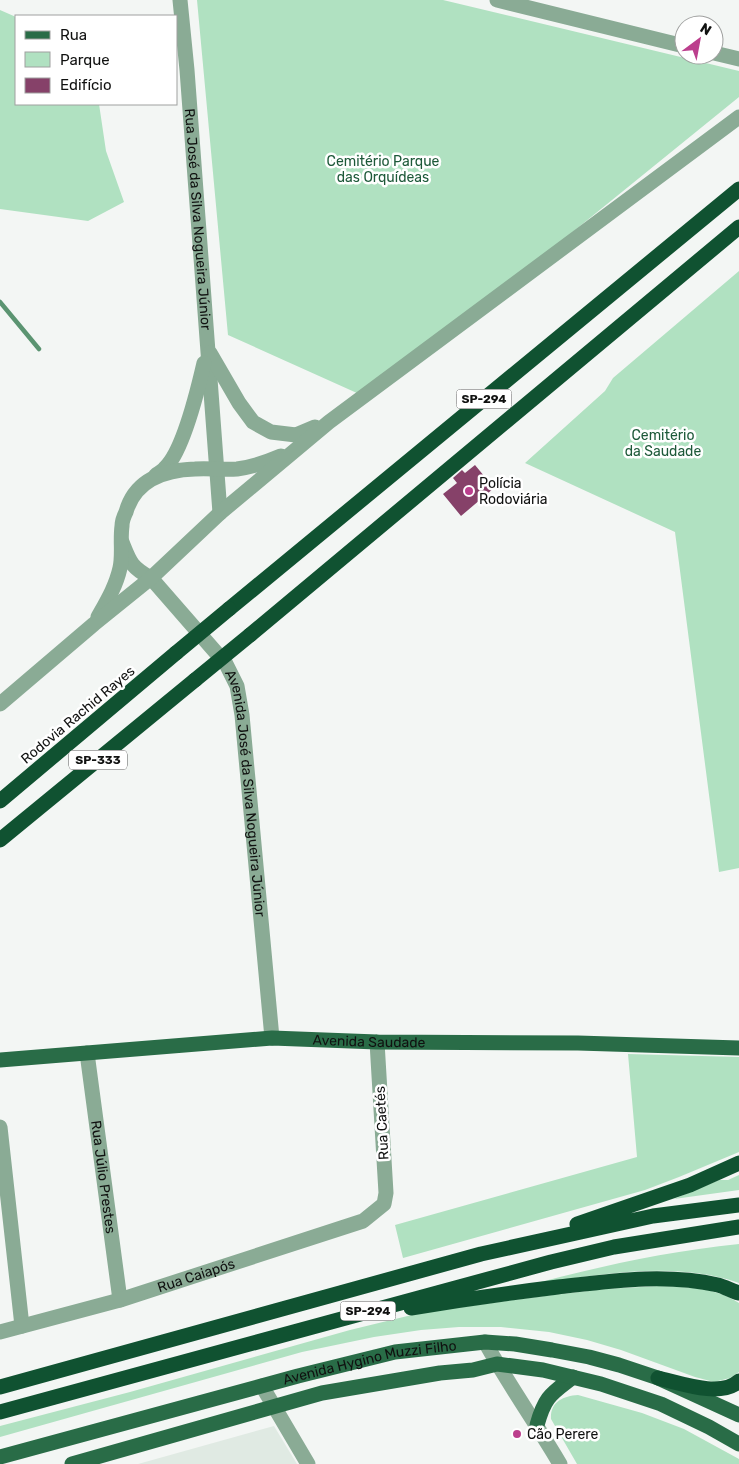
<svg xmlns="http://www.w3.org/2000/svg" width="739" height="1464" viewBox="0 0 739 1464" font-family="Rubik,sans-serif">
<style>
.built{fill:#e0eae3}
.green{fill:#b0e1c1}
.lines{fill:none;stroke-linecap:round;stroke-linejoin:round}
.stream{stroke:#5b9471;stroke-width:4.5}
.building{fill:#864169}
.minor{stroke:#8aab95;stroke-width:15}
.major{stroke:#296c47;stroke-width:15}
.highway{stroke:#105231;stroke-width:15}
.highway-bridge{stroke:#105231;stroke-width:15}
.poi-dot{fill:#bc3f8d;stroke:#fff;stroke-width:2}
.labels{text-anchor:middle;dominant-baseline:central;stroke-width:5;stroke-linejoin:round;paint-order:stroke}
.shield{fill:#fff;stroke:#585858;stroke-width:1}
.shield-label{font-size:12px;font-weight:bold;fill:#101110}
.park-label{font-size:14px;fill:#1d5939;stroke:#fff}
.street-label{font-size:14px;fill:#101110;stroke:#fff}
.poi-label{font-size:14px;fill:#101110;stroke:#fff;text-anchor:start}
</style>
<rect width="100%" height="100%" fill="#f3f6f4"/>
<path class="built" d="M274 1426 297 1464H138Z"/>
<path class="green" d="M197 0H443L739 71V97L368 398 228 335Z
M0 10 16 17V104H99L106 151 124 202 88 221 0 209Z
M739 271V868L719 872 675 532 525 463 605 391 613 378Z
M628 1054 739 1057V1152L679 1177 645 1190 403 1258 395 1225 637 1157Z
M739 1175V1190L674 1199 719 1180H728Z
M739 1244V1283C672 1260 601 1275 533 1284 601 1266 669 1251 739 1244Z
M659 1286C686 1287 715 1287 739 1303V1372L730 1378 714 1382 695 1377 621 1350 587 1340 549 1332 501 1327H459L421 1330 374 1337 302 1352 0 1437V1426L130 1392 350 1330 424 1312 536 1297 605 1289Z
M578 1395 642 1413 684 1429 739 1459V1464H577L551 1419C550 1402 563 1396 578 1395Z"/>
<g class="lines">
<path class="stream" d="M0 302 39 349"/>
</g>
<path class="building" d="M475 465 494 488 461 516 443 494 457 483 453 478 462 470 465 473Z"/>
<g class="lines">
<g class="minor">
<path id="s1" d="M180 0 187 70 220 513"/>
<path d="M497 0 684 46"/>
<path d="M714 53 739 59"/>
<path d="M210 353 239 403 253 422 271 432 296 435 315 427"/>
<path d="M156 475C159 473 163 471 165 468 183 451 198 389 204 363"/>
<path id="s2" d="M122 542C130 562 131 567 151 578L226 664 237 686 242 715 272 1038"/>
<path d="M98 617C107 601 116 586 120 568 123 555 120 540 122 526 122 521 124 516 126 512 135 480 164 470 195 469 209 468 223 470 237 469 252 467 267 462 281 456"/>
<path d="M0 704 94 624 151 578 220 513 329 422 739 117"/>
<path id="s3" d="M87 1053 120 1300"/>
<path d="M0 1127 22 1326"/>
<path id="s4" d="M0 1332 120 1300 363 1221 384 1204 386 1193 377 1042"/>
<path d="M485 1342C508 1384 536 1423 560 1464"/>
<path d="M262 1386 308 1464"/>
</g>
<g class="major">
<path id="s5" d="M0 1060 272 1038 377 1042 578 1043 739 1048"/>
<path d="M537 1425C545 1396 551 1394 573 1377"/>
<path id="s6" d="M0 1457 298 1376 395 1352 485 1342 515 1344 552 1350 589 1357 619 1365 658 1378 739 1415"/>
<path d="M72 1464 322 1393 440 1373 473 1370 497 1364 543 1370 601 1384 661 1404 709 1427 739 1444"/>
</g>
<path class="highway" d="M229 609 739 189
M250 635 739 227
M0 801 176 653
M0 840 195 680
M577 1224 690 1185 739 1163
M411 1308C460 1300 509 1293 558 1287 611 1281 665 1273 718 1285 725 1287 732 1291 739 1293
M658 1378C680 1383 721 1398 739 1381
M0 1387 481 1254 653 1216 739 1205
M0 1412 551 1262 614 1247 739 1227"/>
<path class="highway-bridge" d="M176 653 229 609
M195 680 250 635"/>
</g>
<g class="poi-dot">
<circle cx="469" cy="491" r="5"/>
<circle cx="517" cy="1434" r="5"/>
</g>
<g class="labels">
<g class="shield">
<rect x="456.5" y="389.5" width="55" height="19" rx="4"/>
<rect x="69" y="750.5" width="58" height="19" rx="4"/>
<rect x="340.5" y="1301.5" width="55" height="19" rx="4"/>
</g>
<g class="shield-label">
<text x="484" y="399">SP-294</text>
<text x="98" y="760">SP-333</text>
<text x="368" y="1311">SP-294</text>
</g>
<g class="park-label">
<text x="383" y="161">Cemitério Parque<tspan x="383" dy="16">das Orquídeas</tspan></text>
<text x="663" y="435">Cemitério<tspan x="663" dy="16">da Saudade</tspan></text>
</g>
<g class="street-label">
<text stroke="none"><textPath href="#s1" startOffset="220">Rua José da Silva Nogueira Júnior</textPath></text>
<text transform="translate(78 715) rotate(-40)">Rodovia Rachid Rayes</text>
<text stroke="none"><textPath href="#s2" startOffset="294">Avenida José da Silva Nogueira Júnior</textPath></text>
<text stroke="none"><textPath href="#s5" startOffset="370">Avenida Saudade</textPath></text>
<text transform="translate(382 1123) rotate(-93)">Rua Caetés</text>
<text stroke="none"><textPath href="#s3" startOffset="125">Rua Júlio Prestes</textPath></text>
<text stroke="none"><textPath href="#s4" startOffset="204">Rua Caiapós</textPath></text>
<text stroke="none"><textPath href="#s6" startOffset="382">Avenida Hygino Muzzi Filho</textPath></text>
</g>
<g class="poi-label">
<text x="479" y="483">Polícia<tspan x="479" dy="16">Rodoviária</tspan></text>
<text x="527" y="1434">Cão Perere</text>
</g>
</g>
<rect x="15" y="15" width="162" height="90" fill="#ffffff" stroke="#9fa09f"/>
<rect x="25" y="31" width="25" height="8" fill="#296c47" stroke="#9fa09f"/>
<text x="60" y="40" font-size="15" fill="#101110">Rua</text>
<rect x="25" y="52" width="25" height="15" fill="#b0e1c1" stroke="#9fa09f"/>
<text x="60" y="65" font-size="15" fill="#101110">Parque</text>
<rect x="25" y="78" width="25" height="15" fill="#864169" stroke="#9fa09f"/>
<text x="60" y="90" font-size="15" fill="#101110">Edifício</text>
<g transform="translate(699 40) rotate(32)"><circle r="24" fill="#ffffff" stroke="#9fa09f"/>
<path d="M0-4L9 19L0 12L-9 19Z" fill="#bc3f8d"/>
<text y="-8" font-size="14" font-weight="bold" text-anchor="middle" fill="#101110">N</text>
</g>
</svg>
